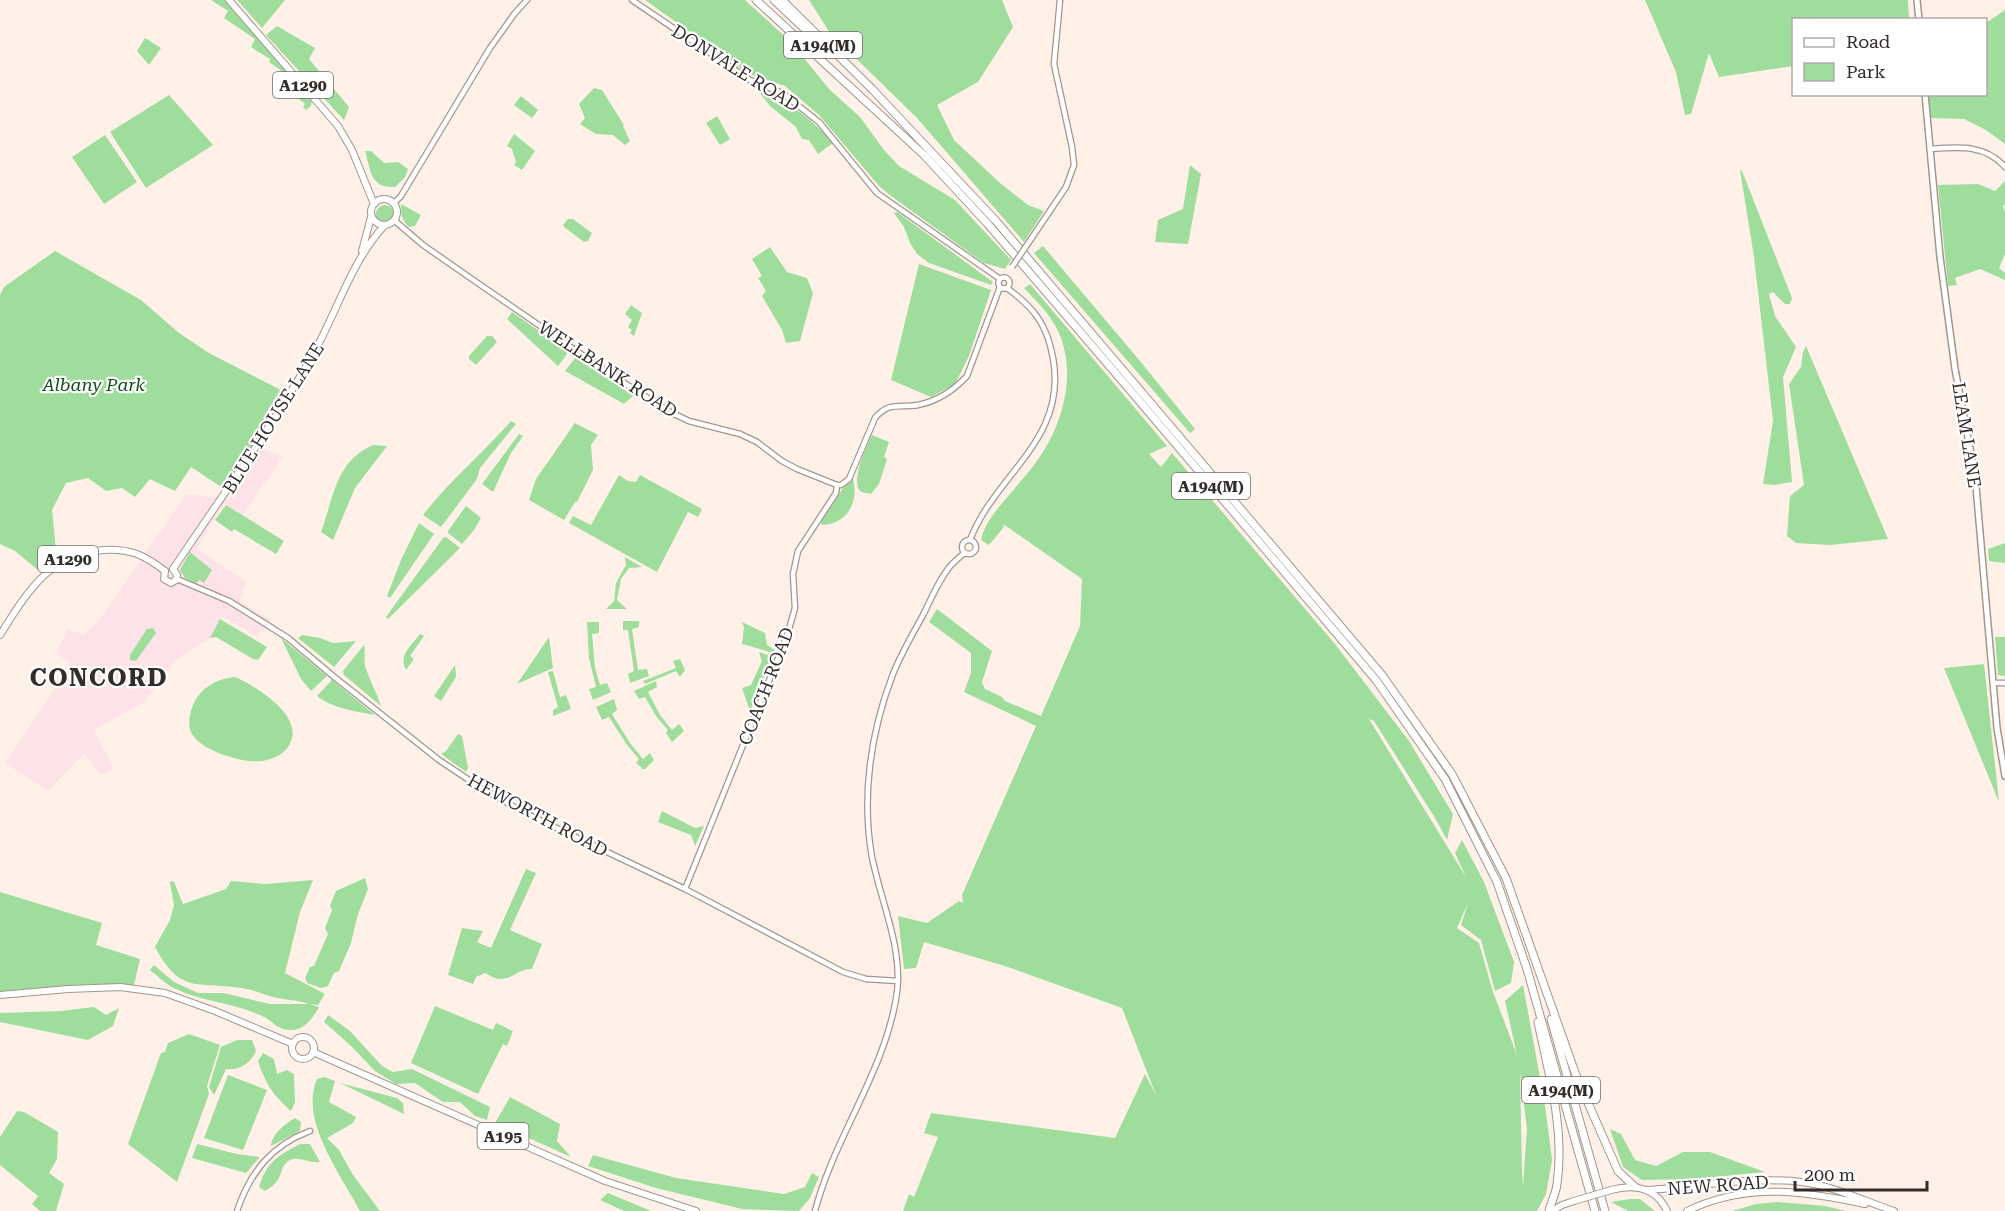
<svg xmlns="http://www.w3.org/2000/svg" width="2005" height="1211" viewBox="0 0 2005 1211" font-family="'Roboto Serif',serif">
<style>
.commercial{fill:#fde2e7}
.green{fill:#9fdd9c;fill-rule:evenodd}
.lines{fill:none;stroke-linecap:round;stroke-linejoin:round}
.tertiary-casing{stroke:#a3968d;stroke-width:7}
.secondary-casing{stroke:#a3968d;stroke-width:8}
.primary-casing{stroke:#a3968d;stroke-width:8}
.motorway-casing{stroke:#a3968d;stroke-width:9}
.tertiary{stroke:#fff;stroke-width:4.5}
.secondary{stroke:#fff;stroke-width:5}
.primary{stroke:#fff;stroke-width:6}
.motorway{stroke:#fff;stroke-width:7}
.tertiary-bridge-casing{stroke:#a3968d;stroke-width:7;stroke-linecap:butt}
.primary-bridge-casing{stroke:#a3968d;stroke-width:8;stroke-linecap:butt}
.tertiary-bridge{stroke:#fff;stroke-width:4.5}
.primary-bridge{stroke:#fff;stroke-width:6}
.labels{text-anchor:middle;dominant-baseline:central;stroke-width:4.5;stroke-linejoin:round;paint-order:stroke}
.shield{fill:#fff;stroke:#706c6a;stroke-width:1.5}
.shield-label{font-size:16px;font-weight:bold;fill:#322d2a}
.street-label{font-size:18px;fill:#322d2a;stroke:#fff}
.park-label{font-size:18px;font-style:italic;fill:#0d5011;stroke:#fff}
.district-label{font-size:24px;font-weight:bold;letter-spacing:1.5px;fill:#322d2a;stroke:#fff}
</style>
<rect width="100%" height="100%" fill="#fff1e7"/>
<path class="commercial" d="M261 448 283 456 243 515 223 504 197 549 246 582 240 602 270 619 258 637 222 616 210 638 175 661 146 701 94 730 114 769 100 775 84 754 48 791 5 763 59 683 70 662 57 654 67 629 84 635 100 619 186 494 229 499Z"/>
<path class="green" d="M211 0H225L308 95 312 100 311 106 306 110 303 107 305 104 279 83 283 72 269 62 270 59 251 47 255 39 224 18 228 11Z
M237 0H285L262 28Z
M645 0H745L791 42 829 89 860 117 884 150 899 166 955 200 1011 260 1005 269 984 263 891 196 879 186 819 115 785 86 749 74Z
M809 0H1002L1013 27 978 82 937 105 954 140 1000 183 1028 205 1044 211 1024 242 917 118 830 33Z
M1645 0H1908L1909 19 1794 20 1793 66 1719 77 1709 53 1691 114 1685 115 1676 72Z
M2005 10V144L1986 130 1964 119 1931 118 1928 95 1986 94V23Z
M277 26 315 48 309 59 349 107 344 120 266 35Z
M145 38 161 48 149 65 137 51Z
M759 87C788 102 811 118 833 143L818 154 809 140 802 139 796 127 770 106 759 92Z
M594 88 602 90 624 125 623 126 630 141 625 145 613 135 596 134 580 124 585 118 579 104Z
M169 95 213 145 146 188 110 132Z
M521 96 538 110 532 118 514 105Z
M717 116 730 139 720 145 706 123Z
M514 134 535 151 522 170 514 165 516 162 512 149 507 146Z
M105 135 137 182 104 204 72 157Z
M365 151H371L384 163 398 162 408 169 405 177 395 187C370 188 371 171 365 151Z
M1190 165 1201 174 1188 244 1155 242 1158 220 1183 209Z
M1740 170 1742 171 1792 298 1790 304H1785L1773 292 1769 294 1775 316 1796 347 1783 377 1792 482 1774 485 1763 484 1773 421 1754 257Z
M2005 181V204L2003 206 2005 212V254L1999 268 2005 273V280L1980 269 1955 278 1957 285 1948 286 1938 185 1978 184 1995 191Z
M401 204 421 215 415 226 409 227C401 220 401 213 401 204Z
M376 214a9 9 0 1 1 18 0a9 9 0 1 1-18 0Z
M897 212 993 282 991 285 929 263 917 254 910 243 904 227 894 213Z
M568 219H573L592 233 588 241 584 242 564 227 563 225Z
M1043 246 1140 361 1195 429 1190 433 1034 253Z
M770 247 787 272 807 278 813 293 800 341 786 343 782 330 762 296 766 291 758 278 762 276 752 259Z
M55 251 141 300 179 333 209 353 279 389 283 396 226 490 191 467 175 491 150 479 135 497 122 488 106 491 88 478 66 483 52 510 57 560 38 570 15 551 0 544V295L4 287Z
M919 264 991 290 969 356 955 384 931 397 891 380Z
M1030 284 1167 446 1149 454 1161 467 1172 453 1335 644 1409 741 1453 814 1447 840 1435 818 1374 721 1369 719 1466 877 1455 853 1462 840 1484 882 1514 962 1511 983 1495 991 1481 940 1461 925 1468 903 1457 928 1479 943 1493 992 1517 1055 1505 1001 1523 985 1545 1105 1552 1160 1546 1194 1537 1211H903L909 1194 914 1197 938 1137 924 1133 931 1113 1115 1138 1145 1074 1156 1095 1122 1008 1008 967 924 942 916 968 904 969 898 916 927 923 959 901 963 903 962 895 1036 726 964 692 971 673V653L929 622 937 609 992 651 982 682 985 689 1002 697 1005 701 1041 716 1080 626 1082 579 1003 524 1004 527 989 545 981 540C985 519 1006 500 1019 483 1026 475 1033 467 1039 458 1066 419 1080 361 1051 319 1044 308 1033 298 1024 288ZM1520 1072 1527 1129 1523 1187 1522 1171Z
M631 305 642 313 634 336 630 333 632 330 628 327 632 320 625 314Z
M512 312 566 350 567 354 558 366 507 319Z
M487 336H492L497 342 476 365 469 359V356Z
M1806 346 1888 539 1830 545 1796 543 1787 536 1790 496 1804 485 1789 384 1801 367 1803 352Z
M575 358H580L633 396 624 404 565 371Z
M511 421 516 424 480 468 477 479 441 527 423 515C449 481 483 453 511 421Z
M575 423 598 435 591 445 593 470 577 502H575L564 520 529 500 536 479Z
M519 434 523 436 511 453 493 492 482 484Z
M872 435 889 442 884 457 887 459 879 484 871 494C870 494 862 492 861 492 849 483 867 446 872 435Z
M373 445 387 446 355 488 333 540 321 532C334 497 335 462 373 445Z
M619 475 628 481 636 482 640 475 702 509 698 517 688 512 657 572 569 523 573 516 591 525Z
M853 479C859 503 847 524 822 525L821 522 843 488Z
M226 505 284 541 276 554 234 529 232 532 215 520Z
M466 506 481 518 474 530 462 544 448 533V531Z
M419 523 434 534 390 598 387 596 401 560Z
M446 537 460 548 388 619 386 617 443 538Z
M2005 543V563L1989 561 1988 549Z
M190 552 212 570 204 583 199 580 196 584 185 578 180 570Z
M625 557 642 567 629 568 621 579 617 600 627 609H606L614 601 616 583 626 565Z
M220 619 267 647 258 660 253 659 216 637 210 638Z
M623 621H639V627L632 629 638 670 647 669 649 676 630 683 628 674 634 671 628 630H623Z
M587 622H599V633L592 634 595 668 600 685 607 683 611 692 593 700 589 689 596 687 589 658Z
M742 622 765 633 767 645 775 650 774 653 742 644 744 627Z
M153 628 156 633 136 661 130 660V655L147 629Z
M420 634 424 636 410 656 414 659 406 670C398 655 411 646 420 634Z
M302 635 320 638 333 643 356 641 334 667 298 638Z
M549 637 553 668 517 684Z
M1995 637H2005V676L1998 675Z
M281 638 327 676 311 691 301 679Z
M364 645C366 652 363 661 366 669 370 681 377 693 381 706L344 675 343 671Z
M759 652 773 657 750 711 742 688 751 685 762 661Z
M680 659 685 670 680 677 676 671 645 684 643 681 676 668 673 661Z
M1984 664 1999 802 1944 668Z
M455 665 456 677 441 701 434 696Z
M553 671 560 697 566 695 571 709 553 716V710L558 707 548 672Z
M235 677C256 686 302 715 291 741 287 752 278 757 267 760 248 766 201 751 192 734 188 727 189 718 191 711 197 690 214 679 235 677Z
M332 680 375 715C355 711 334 709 317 696Z
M656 681 657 687 648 692 660 715 672 730 679 724 684 731 672 742 666 733 668 730 656 716 645 697 639 699 634 691Z
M614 699 617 710 612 714 630 743 643 759 650 753 654 760 645 769H641L642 768 636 763 639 759 627 745 609 717 602 720 596 707Z
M458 734 462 736 468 768 466 772 441 754 446 751Z
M662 811 695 828 704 826 695 846 691 835 658 822Z
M526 869 536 873 510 930 542 944 532 969C519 968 512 980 499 979 495 979 489 975 485 973L476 977 473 984 448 975 462 928 483 931 477 942 491 948Z
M365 878 368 889 358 914 351 943 339 971 334 973 328 986 321 988 307 983 305 978 310 967 314 966 328 934 325 928 332 910 330 906 336 891Z
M313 880 300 912 285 973 325 994 318 1005 310 1004 319 1007C314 1017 304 1030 292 1030 277 1031 273 1020 260 1015 233 1003 203 1002 176 989 166 985 158 976 150 970L154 965 174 982 198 993H224L270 1004H309C299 1000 284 1000 273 997 262 994 252 989 241 988 196 981 181 995 155 947L170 920 174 905 170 883 171 881 174 882 183 904 226 889 231 881 264 884Z
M0 892 102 923 96 945 140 959 134 985 0 992Z
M435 1006 493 1030 496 1023 513 1031 507 1046 503 1044 478 1094 411 1063Z
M94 1007 106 1015 119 1008 113 1026 88 1040 0 1022V1013L61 1011Z
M328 1015 350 1031 382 1066 393 1072 412 1069 490 1107 487 1120 475 1116 460 1102H443L415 1083 396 1084 375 1071 350 1045 324 1022Z
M189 1034 220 1045 207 1086 209 1094 177 1182 128 1144 161 1053 165 1052 168 1043Z
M237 1040H252L256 1051C251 1063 239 1071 226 1069L214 1095 209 1087 221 1047Z
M263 1053 274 1059 277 1074 287 1070 294 1074 295 1102 291 1111C272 1093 267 1087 258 1061Z
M228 1075 267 1090 243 1150 204 1138Z
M324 1077 335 1081 329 1102 356 1117 353 1123 327 1138 339 1150 353 1175 380 1211H360C341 1175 299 1120 317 1079Z
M340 1083 397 1098 403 1103 404 1114Z
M510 1097 560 1124 557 1141 571 1157 495 1123Z
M17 1111 24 1112 58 1132 57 1159 49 1173 64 1184 56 1211H40L32 1204 38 1196 0 1165V1137Z
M295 1118 301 1122 300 1131 271 1146C272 1134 285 1124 295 1118Z
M1610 1129 1621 1134 1635 1160 1656 1166 1683 1152H1710L1765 1172 1694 1179 1642 1180 1623 1167Z
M197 1144 237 1154 260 1157 246 1173 192 1158Z
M300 1144H310L320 1162C310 1164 299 1156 290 1160 281 1164 282 1175 277 1181 274 1185 270 1188 265 1191L259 1187C267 1162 277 1156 300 1144Z
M593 1155 676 1178 784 1194 805 1187 812 1173 819 1177 810 1198 799 1211 742 1209 656 1188 588 1166Z
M608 1193 651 1211H624L600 1200Z
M1629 1199H1640L1655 1211H1628L1611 1202Z
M1778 1202 1825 1206 1846 1211H1732L1756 1204Z"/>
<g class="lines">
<defs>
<path id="tertiary" d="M632 0 750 80 782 93 819 122 877 193 1000 279
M1930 149C1958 147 1985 144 2005 167
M394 203 401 196 490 48 515 13 527 0
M395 221 423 245 482 286 610 374 670 412 689 421 740 434 757 442 782 461 797 469 837 485
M1031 239 1066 187 1074 165 1072 147 1054 64 1060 0
M998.5 283a5.5 5.5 0 1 1 11 0a5.5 5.5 0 1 1-11 0Z
M837 485H841L849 479 875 418C889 401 900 408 918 405 938 401 954 390 967 376L1000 287
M962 547a7 7 0 1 1 14 0a7 7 0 1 1-14 0Z
M970 540C995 474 1068 440 1053 358 1047 324 1034 308 1007 288
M177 579 229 601 288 638 333 676 439 760 484 790 527 814 685 889 843 972 866 979 898 981
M1993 683H2005
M685 889 787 636 795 608 793 574 798 551 836 493 837 485
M237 1211C250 1172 272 1145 310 1131
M815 1211C834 1138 883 1074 896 999 905 952 881 903 872 857 861 796 871 731 893 674 901 654 912 635 922 617 930 602 937 583 948 569 952 563 959 558 964 553"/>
<path id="secondary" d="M1917 0 1919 20
M1925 94 1940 257 1955 369 1975 475 1997 728 2005 776"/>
<path id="primary" d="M229 0 338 126 352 150 374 204
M371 212a13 13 0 1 1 26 0a13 13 0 1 1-26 0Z
M362 251 371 217
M173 569C220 499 269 431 311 358 336 315 350 263 384 226
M165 571 164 579 171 583 176 580 177 575 173 569
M0 635C11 618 21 600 35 585 58 557 101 542 137 554 147 558 156 564 165 571
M0 995 68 989 120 987 165 993 215 1011 293 1044
M292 1048a11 11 0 1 1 22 0a11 11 0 1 1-22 0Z
M313 1052 605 1181 696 1211
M1611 1190C1634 1184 1656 1187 1667 1211
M1647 1190C1698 1187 1751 1176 1802 1182 1834 1186 1864 1201 1894 1211
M1552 1211 1562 1205 1574 1201
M1687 1211C1747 1182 1803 1191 1865 1204"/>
<path id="motorway" d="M756 0 924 155 987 223 1136 397 1376 680 1445 779 1497 882 1527 969 1595 1211
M774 0 812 36
M782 0 872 89 996 221 1382 675 1452 774 1506 878 1577 1078 1618 1171 1635 1187
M1551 1019 1605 1211
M1538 1022C1549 1075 1565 1130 1557 1184 1556 1194 1551 1202 1549 1211"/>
</defs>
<use href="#tertiary" class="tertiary-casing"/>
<use href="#secondary" class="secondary-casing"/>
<use href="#primary" class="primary-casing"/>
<use href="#motorway" class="motorway-casing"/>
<use href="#tertiary" class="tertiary"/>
<use href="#secondary" class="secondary"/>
<use href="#primary" class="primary"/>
<use href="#motorway" class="motorway"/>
<defs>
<path id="tertiary-bridge" d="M1012 267 1031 239"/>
<path id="primary-bridge" d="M1574 1201 1611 1190"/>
</defs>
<use href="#tertiary-bridge" class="tertiary-bridge-casing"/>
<use href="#primary-bridge" class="primary-bridge-casing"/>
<use href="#tertiary-bridge" class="tertiary-bridge"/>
<use href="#primary-bridge" class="primary-bridge"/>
</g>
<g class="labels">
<g class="shield">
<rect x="784" y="32" width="78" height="26" rx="4.5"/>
<rect x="273" y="72" width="60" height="26" rx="4.5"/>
<rect x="1172" y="473" width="78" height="26" rx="4.5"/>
<rect x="38" y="546" width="60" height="26" rx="4.5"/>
<rect x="1522" y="1077" width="78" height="26" rx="4.5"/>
<rect x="477.5" y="1123" width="51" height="26" rx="4.5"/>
</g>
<g class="shield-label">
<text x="823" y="45">A194(M)</text>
<text x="303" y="85">A1290</text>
<text x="1211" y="486">A194(M)</text>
<text x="68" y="559">A1290</text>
<text x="1561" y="1090">A194(M)</text>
<text x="503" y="1136">A195</text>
</g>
<g class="street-label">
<text transform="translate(736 68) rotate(32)">DONVALE ROAD</text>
<text transform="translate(608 369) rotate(33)">WELLBANK ROAD</text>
<text transform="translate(273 418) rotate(-58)">BLUE HOUSE LANE</text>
<text transform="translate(1967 435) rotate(81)">LEAM LANE</text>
<text transform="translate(766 686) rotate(-69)">COACH ROAD</text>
<text transform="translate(538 815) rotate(28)">HEWORTH ROAD</text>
<text transform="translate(1718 1185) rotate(-4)">NEW ROAD</text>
</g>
<g class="park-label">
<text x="94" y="384">Albany Park</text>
</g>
<g class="district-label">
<text x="99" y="678">CONCORD</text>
</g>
</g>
<rect x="1792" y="18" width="195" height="78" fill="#ffffff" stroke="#adabaa" stroke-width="1.5"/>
<rect x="1804" y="38" width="30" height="9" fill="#ffffff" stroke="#adabaa" stroke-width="1.5"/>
<text x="1846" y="48" font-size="18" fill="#322d2a">Road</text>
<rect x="1804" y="63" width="30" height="18" fill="#9fdd9c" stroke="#adabaa" stroke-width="1.5"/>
<text x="1846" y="78" font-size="18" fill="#322d2a">Park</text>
<path d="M1795 1181v9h132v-9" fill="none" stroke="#322d2a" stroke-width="3"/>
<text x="1804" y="1181" font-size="18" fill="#322d2a" stroke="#ffffff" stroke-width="4.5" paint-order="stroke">200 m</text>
</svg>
